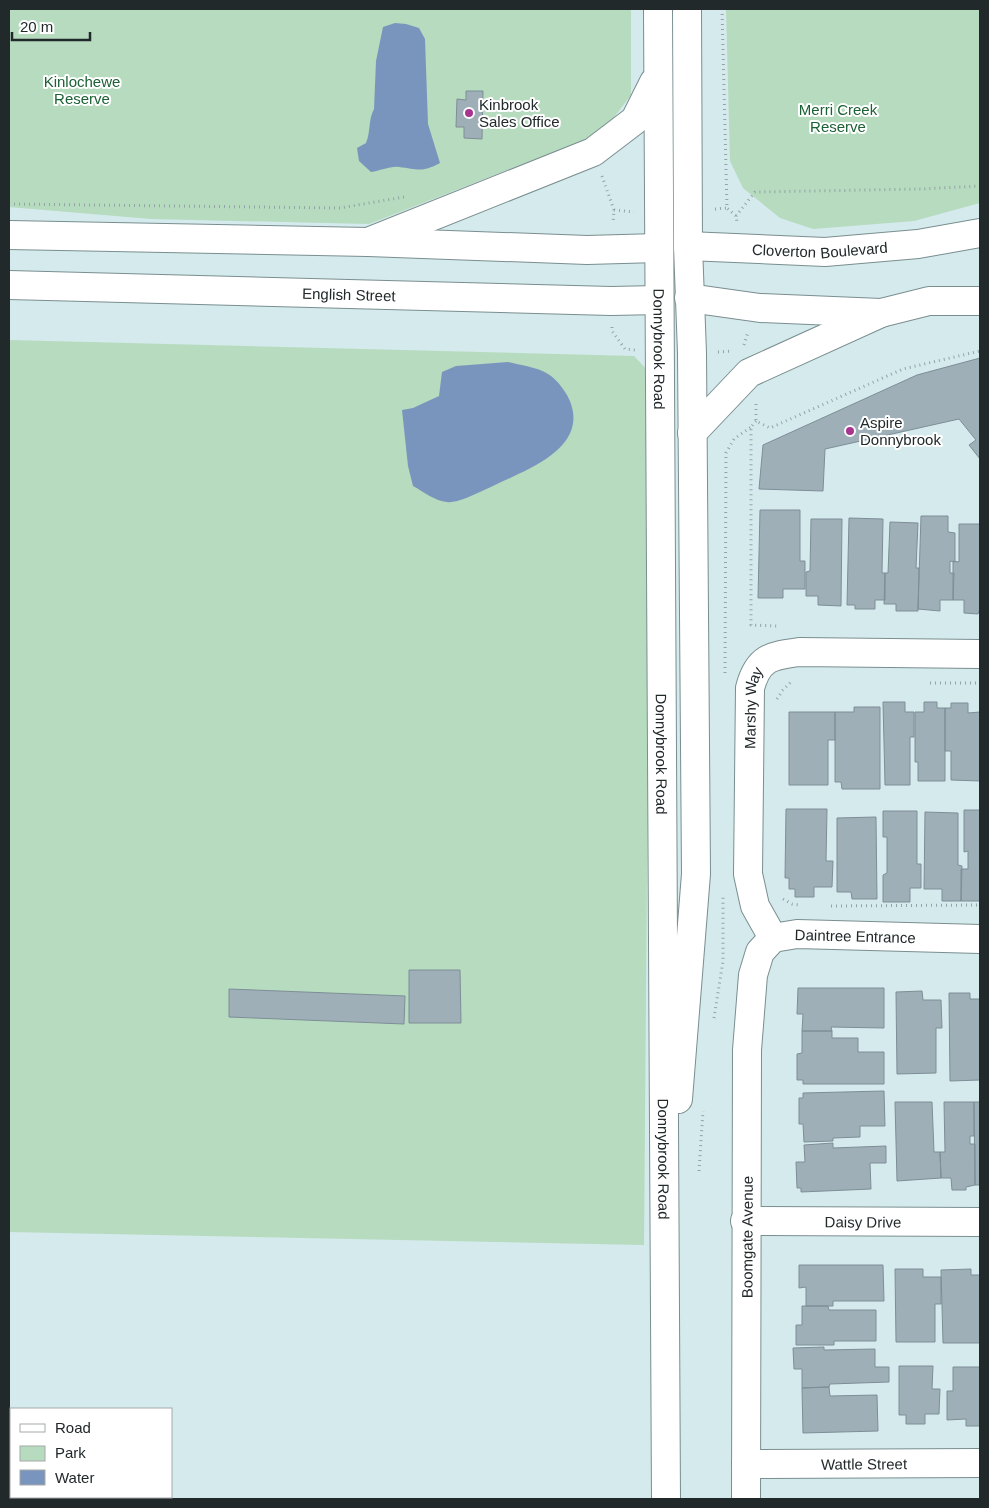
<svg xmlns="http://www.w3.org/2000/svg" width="989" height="1508" viewBox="0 0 989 1508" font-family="Arial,sans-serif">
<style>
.green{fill:#b6dbbf}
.water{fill:#7a95bd}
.building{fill:#9eafb8;stroke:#7e8e97}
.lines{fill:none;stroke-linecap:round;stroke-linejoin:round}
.minor-casing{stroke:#7a8e90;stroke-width:30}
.tertiary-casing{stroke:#7a8e90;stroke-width:30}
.secondary-casing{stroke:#7a8e90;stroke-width:30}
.path{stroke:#93a4a5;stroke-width:3;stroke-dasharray:1 4;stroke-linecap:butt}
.minor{stroke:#fff;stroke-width:28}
.tertiary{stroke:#fff;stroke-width:28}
.secondary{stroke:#fff;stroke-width:28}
.poi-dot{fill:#a7348f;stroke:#fff;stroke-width:2}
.labels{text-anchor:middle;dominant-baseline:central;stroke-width:4;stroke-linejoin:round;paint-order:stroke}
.park-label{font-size:15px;fill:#1c6035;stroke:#fff}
.poi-label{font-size:15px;fill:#21292a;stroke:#fff;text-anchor:start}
.street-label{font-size:15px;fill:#21292a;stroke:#fff}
</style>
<rect width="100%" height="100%" fill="#d5eaec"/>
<path class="green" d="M9 9H631V95L602 133 369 224 151 219 9 207Z
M726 9H980V203L914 221 813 229 780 218 743 188 730 161Z
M9 340 634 356 651 374 644 1245 9 1232Z"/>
<path class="water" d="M395 23 406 24 419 28 425 39 428 124 440 163C421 173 418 169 399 167 390 166 380 171 371 172L359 161 357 148 366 143C371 131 368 120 374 109L376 61 383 27Z
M508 362C520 365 537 367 548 374 557 379 568 394 571 404 586 448 529 469 497 484 486 489 458 504 447 502 435 501 424 492 413 486L408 466 402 410 413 408 439 396 442 372 456 366Z"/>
<path class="building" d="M466 91H483L482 139 464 138V127H456L457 99 466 100Z
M980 358V459L969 445 976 440 959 419 825 449 823 491 759 489 763 445 917 375Z
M760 510H800V561H805V589H783V598H758Z
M921 516H948V532L955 533V562L950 561V573H954L953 600H940V611L918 609Z
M849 518 883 519 882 573H885V600H875V609H855V605H847Z
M811 519H842L841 606 818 605V596H806V572L810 571Z
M890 522 918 523 916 568H919L918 611H896V604H884L885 573H888Z
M959 524H980V609L978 614 964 613V600H953V561L959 562Z
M883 702H905V712H914V737H910V785H885Z
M924 702H937V708H945V781H918V762H915V712H924Z
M951 703H968V713L980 712V781L951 780V751H945V708H951Z
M854 707H880V789H842L841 782H835V712H854Z
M789 712H835V740H828V785H789Z
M786 809H827L826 861H833L832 887H814V897H795V889H789V878H785Z
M964 810H980V901H961V869H968V851L964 852Z
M883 811H917V864H921V888H910V902H883V875L887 873V837H883Z
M925 812 958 813V865L962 866 961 901H942V889H924Z
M876 817 877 899H852L851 892H837V818Z
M409 970H460L461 1023H409Z
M798 988H884V1028L831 1027 832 1031H802L803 1014H797Z
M229 989 405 996 404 1024 229 1017Z
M922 991 923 1000H941L942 1028H936V1073L897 1074 896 992Z
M949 993H970V999H980V1080L950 1081Z
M802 1031H832V1038H858V1052H884V1084H803V1080H797V1054L802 1053Z
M884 1091 885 1126H860V1137L833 1138V1141L804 1142 803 1124H799V1098H803V1093Z
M895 1102H932L934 1152H940L941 1178 897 1181Z
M944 1102H974V1136H970V1144H975V1185L966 1187V1190H952L951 1178H941L940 1152H945Z
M974 1102H980V1185H975Z
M833 1143V1148L886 1146V1163H870L871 1189 801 1192V1188H797L796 1162H805L804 1145Z
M799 1265H883L884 1301H833V1306H806V1287L799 1288Z
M895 1269H923V1277H941V1304H935V1342H896Z
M971 1269V1275H980V1343H943L941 1270Z
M802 1306H828L829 1310H876V1341H834V1345H796V1325H802Z
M824 1347V1350L875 1349V1367H889V1382L830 1384 829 1387 802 1388V1369H794L793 1348Z
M899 1366H933L932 1389H940L939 1414H925V1424H906V1415H899Z
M953 1367H980V1426H966V1419L947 1420V1391H953Z
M829 1387 830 1396 877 1395 878 1431 803 1433 802 1388Z"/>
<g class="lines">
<defs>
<g id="minor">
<path id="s1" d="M773 938 755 906 748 874 750 688C758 658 770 656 799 652L980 654"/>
<path id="s2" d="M745 1221 980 1222"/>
<path id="s3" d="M746 1464 980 1463"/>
<path id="s4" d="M746 1499 747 1050 753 975 760 952 773 938 797 934 980 939"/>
</g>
<g id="tertiary">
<path d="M9 235 368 242 587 250 658 248"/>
<path id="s5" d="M688 246 825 252 918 244 980 233"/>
<path id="s6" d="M9 285 611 301 659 300"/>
<path d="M689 298 760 308 881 313 929 301H980"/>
</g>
<g id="secondary">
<path id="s7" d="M658 9 666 1499"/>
<path d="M368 242 593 152 635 120 654 82"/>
<path d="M692 433 749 373 881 313"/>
<path d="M678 1099 696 874 692 353 688 246 687 9"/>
</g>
</defs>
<use href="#minor" class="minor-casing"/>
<use href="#tertiary" class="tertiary-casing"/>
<use href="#secondary" class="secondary-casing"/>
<path class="path" d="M722 9 727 208 736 216 737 222
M602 176 614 210 613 223
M9 204 340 208 404 197
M715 209 727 208
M614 210 634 212
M736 216 755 192 922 189 980 186
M612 327V331L625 349 635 350
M744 345 748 332
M718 352 732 351
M756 404V421L770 428 903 369 980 351
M756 421 751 427V625L778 626
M725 673 726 453 734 439 751 427
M930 683H980
M777 699 783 690 792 681
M783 899 792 904 800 905
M831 906 980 905
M714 1018 723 961V897
M699 1171 703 1111"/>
<use href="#minor" class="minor"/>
<use href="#tertiary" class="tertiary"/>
<use href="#secondary" class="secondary"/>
</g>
<g class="poi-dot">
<circle cx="469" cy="113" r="5"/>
<circle cx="850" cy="431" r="5"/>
</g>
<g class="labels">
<g class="park-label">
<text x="82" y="81">Kinlochewe<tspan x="82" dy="17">Reserve</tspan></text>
<text x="838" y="109">Merri Creek<tspan x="838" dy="17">Reserve</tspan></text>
</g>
<g class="poi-label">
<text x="479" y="104">Kinbrook<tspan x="479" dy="17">Sales Office</tspan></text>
<text x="860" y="422">Aspire<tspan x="860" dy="17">Donnybrook</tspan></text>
</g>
<g class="street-label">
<text stroke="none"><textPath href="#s5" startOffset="132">Cloverton Boulevard</textPath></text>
<text stroke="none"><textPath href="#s6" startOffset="340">English Street</textPath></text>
<text stroke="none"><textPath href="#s7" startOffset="340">Donnybrook Road</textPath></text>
<text stroke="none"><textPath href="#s1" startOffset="236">Marshy Way</textPath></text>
<text stroke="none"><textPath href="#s7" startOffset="745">Donnybrook Road</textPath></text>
<text stroke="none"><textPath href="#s4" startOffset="650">Daintree Entrance</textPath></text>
<text stroke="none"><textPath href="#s7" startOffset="1150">Donnybrook Road</textPath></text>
<text stroke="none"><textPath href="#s2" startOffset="118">Daisy Drive</textPath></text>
<text stroke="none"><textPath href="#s4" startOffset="262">Boomgate Avenue</textPath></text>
<text stroke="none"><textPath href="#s3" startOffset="118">Wattle Street</textPath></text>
</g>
</g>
<rect width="989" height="1508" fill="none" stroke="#21292a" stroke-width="20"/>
<rect x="10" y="1408" width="162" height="90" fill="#ffffff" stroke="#a6a9aa"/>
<rect x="20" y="1424" width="25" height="8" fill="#ffffff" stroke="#a6a9aa"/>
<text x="55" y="1433" font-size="15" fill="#21292a">Road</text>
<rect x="20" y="1446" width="25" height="15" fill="#b6dbbf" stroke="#a6a9aa"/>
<text x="55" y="1458" font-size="15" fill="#21292a">Park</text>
<rect x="20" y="1470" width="25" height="15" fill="#7a95bd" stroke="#a6a9aa"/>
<text x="55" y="1483" font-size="15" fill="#21292a">Water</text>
<path d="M12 32v8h78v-8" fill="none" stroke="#21292a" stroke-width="2.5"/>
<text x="20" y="32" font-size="15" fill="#21292a" stroke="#ffffff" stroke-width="4" paint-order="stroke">20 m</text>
</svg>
